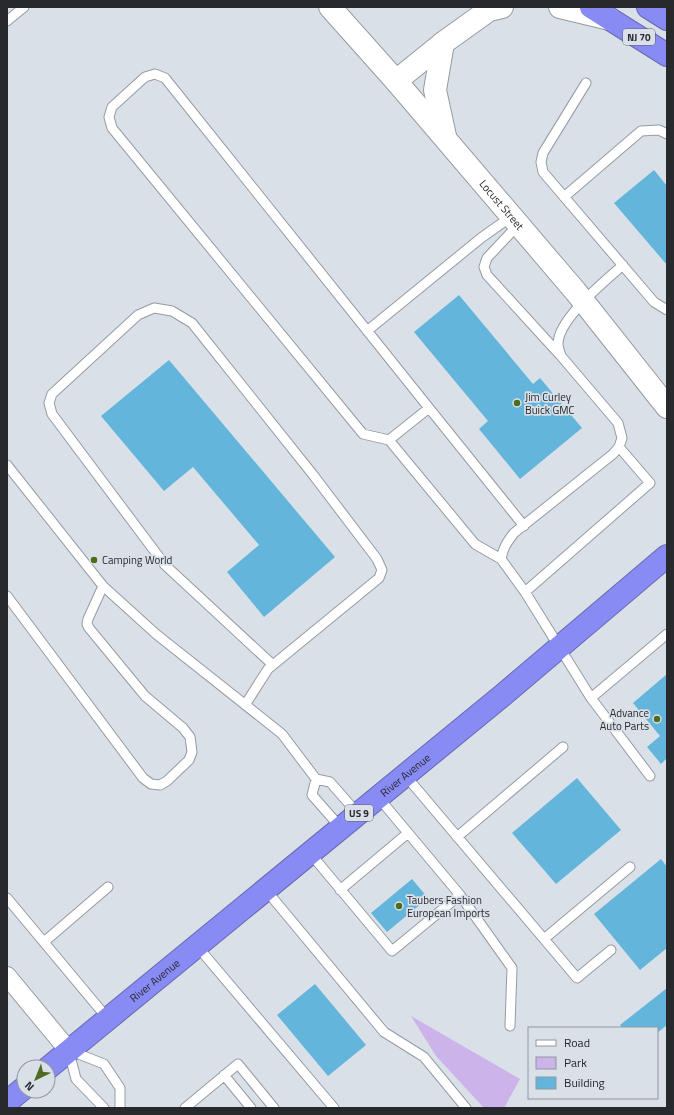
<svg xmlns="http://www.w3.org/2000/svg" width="674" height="1115" viewBox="0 0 674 1115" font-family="'Titillium Web',sans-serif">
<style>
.green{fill:#ccb3ea}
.building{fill:#64b5db}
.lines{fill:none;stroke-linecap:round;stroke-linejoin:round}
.lane-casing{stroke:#959ba3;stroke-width:11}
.street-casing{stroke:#959ba3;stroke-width:20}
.secondary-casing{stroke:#959ba3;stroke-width:24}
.highway-casing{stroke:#6769af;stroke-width:24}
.lane{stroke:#fff;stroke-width:9}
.street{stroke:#fff;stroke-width:18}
.secondary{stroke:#fff;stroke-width:22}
.highway{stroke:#898bf5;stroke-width:22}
.poi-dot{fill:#4f6b1f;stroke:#d9e0e8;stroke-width:1.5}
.labels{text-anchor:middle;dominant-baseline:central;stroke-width:3.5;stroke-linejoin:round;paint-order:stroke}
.shield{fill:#d9e0e8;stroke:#5c6065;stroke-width:1}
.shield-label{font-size:10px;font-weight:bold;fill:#27292d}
.street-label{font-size:11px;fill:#27292d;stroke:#d9e0e8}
.poi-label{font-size:11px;fill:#27292d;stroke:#d9e0e8;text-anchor:start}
</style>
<rect width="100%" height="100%" fill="#d9e0e8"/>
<path class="green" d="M411 1016 520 1079 504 1108H484L436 1056Z"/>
<path class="building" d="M654 170 667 186V265L614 203Z
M459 295 533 384 540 378 582 428 520 479 479 429 488 421 414 332Z
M169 360 335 557 264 617 227 572 259 545 193 467 164 491 101 416Z
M667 674V758L661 764 647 747 660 736 633 703Z
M577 778 621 830 556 884 512 833Z
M661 859 667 867V948L640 970 594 914Z
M412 879 428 898 387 932 371 913Z
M315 984 366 1045 328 1076 277 1015Z
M667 988V1025L657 1033V1028H623L620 1025Z"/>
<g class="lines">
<defs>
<path id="lane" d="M7 21 24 7
M586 83 543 153 541 162 543 172 654 302 667 310
M564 197 641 131 659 130 667 134
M518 225 487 258 484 267 487 275 560 355
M623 265C605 281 558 319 558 344 558 348 560 352 561 356L618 423 622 438 619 447 613 454 514 533C507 542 503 548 501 559L525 592 591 698 667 634
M367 331 481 238 512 216
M389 440 363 434 112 128 109 117 112 107 145 77 155 74 165 78 429 408
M7 465 103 586 156 634 282 734 316 779
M501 559 475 544 389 440 429 408 524 526
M525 592 650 483 619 447
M7 596 143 778 151 784 160 785 167 781 189 760 192 752 190 737 183 728 145 696 89 628 87 624 88 619 103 586
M591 698 650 776
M245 705 268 669 379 578 382 570 377 559 314 476 192 323 172 311 154 308 138 315 52 394 49 403 52 414 165 565 273 665
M405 775 577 978 611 950
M341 828 312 795 316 779 330 782 358 814
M457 837 563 747
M310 853 392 951 460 895 378 797
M266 890 384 1032 424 1057 466 1108
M340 890 408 833
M460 895 512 968 510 1026
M7 898 108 1019
M544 939 630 867
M44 942 108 887
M197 946 334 1108
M71 1051 104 1064 120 1088V1108
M69 1052 76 1079 104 1108
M224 1075 251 1108
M185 1108 238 1064 274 1108"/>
<path id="street" d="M7 976 69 1051"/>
<g id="secondary">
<path id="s1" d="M330 7 396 81 576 292 667 407"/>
<path d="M560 7 610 19"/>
<path d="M443 43 435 90 445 136"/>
<path d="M396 81 443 43 489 10 502 7"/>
</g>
<g id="highway">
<path d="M591 7 667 55"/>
<path d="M648 7 667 19"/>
<path id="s2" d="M48 1068 503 695 667 556"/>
<path d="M7 1102 24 1088"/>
</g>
</defs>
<use href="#lane" class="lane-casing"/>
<use href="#street" class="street-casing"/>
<use href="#secondary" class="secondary-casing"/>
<use href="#highway" class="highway-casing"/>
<use href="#lane" class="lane"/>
<use href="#street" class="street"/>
<use href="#secondary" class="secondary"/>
<use href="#highway" class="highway"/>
</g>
<g class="poi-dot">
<circle cx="517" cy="403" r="4"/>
<circle cx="94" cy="560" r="4"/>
<circle cx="657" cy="719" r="4"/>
<circle cx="399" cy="906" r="4"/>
</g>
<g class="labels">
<g class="shield">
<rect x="623" y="29" width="32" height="16" rx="3"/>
<rect x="345" y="805" width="28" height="16" rx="3"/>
</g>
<g class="shield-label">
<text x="639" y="37">NJ 70</text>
<text x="359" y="813">US 9</text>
</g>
<g class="street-label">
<text stroke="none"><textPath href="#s1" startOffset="262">Locust Street</textPath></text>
<text stroke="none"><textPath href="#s2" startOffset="462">River Avenue</textPath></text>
<text stroke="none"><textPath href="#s2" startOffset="138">River Avenue</textPath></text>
</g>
<g class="poi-label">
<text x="525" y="397">Jim Curley<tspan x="525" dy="13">Buick GMC</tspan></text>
<text x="102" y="560">Camping World</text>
<text x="649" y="713" text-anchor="end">Advance<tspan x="649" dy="13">Auto Parts</tspan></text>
<text x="407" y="900">Taubers Fashion<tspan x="407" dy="13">European Imports</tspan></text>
</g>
</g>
<rect width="674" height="1115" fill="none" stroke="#27292d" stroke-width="16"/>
<rect x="528" y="1027" width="130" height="72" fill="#d9e0e8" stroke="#92979d"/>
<rect x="536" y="1040" width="20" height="6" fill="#ffffff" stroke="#92979d"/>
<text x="564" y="1047" font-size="12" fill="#27292d">Road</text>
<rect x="536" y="1057" width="20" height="12" fill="#ccb3ea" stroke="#92979d"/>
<text x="564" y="1067" font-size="12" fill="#27292d">Park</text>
<rect x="536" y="1077" width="20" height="12" fill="#64b5db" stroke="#92979d"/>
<text x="564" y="1087" font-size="12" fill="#27292d">Building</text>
<g transform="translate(36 1079) rotate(223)"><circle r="19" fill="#d9e0e8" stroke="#92979d"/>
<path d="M0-3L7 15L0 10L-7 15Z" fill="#4f6b1f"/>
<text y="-6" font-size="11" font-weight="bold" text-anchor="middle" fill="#27292d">N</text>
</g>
</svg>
